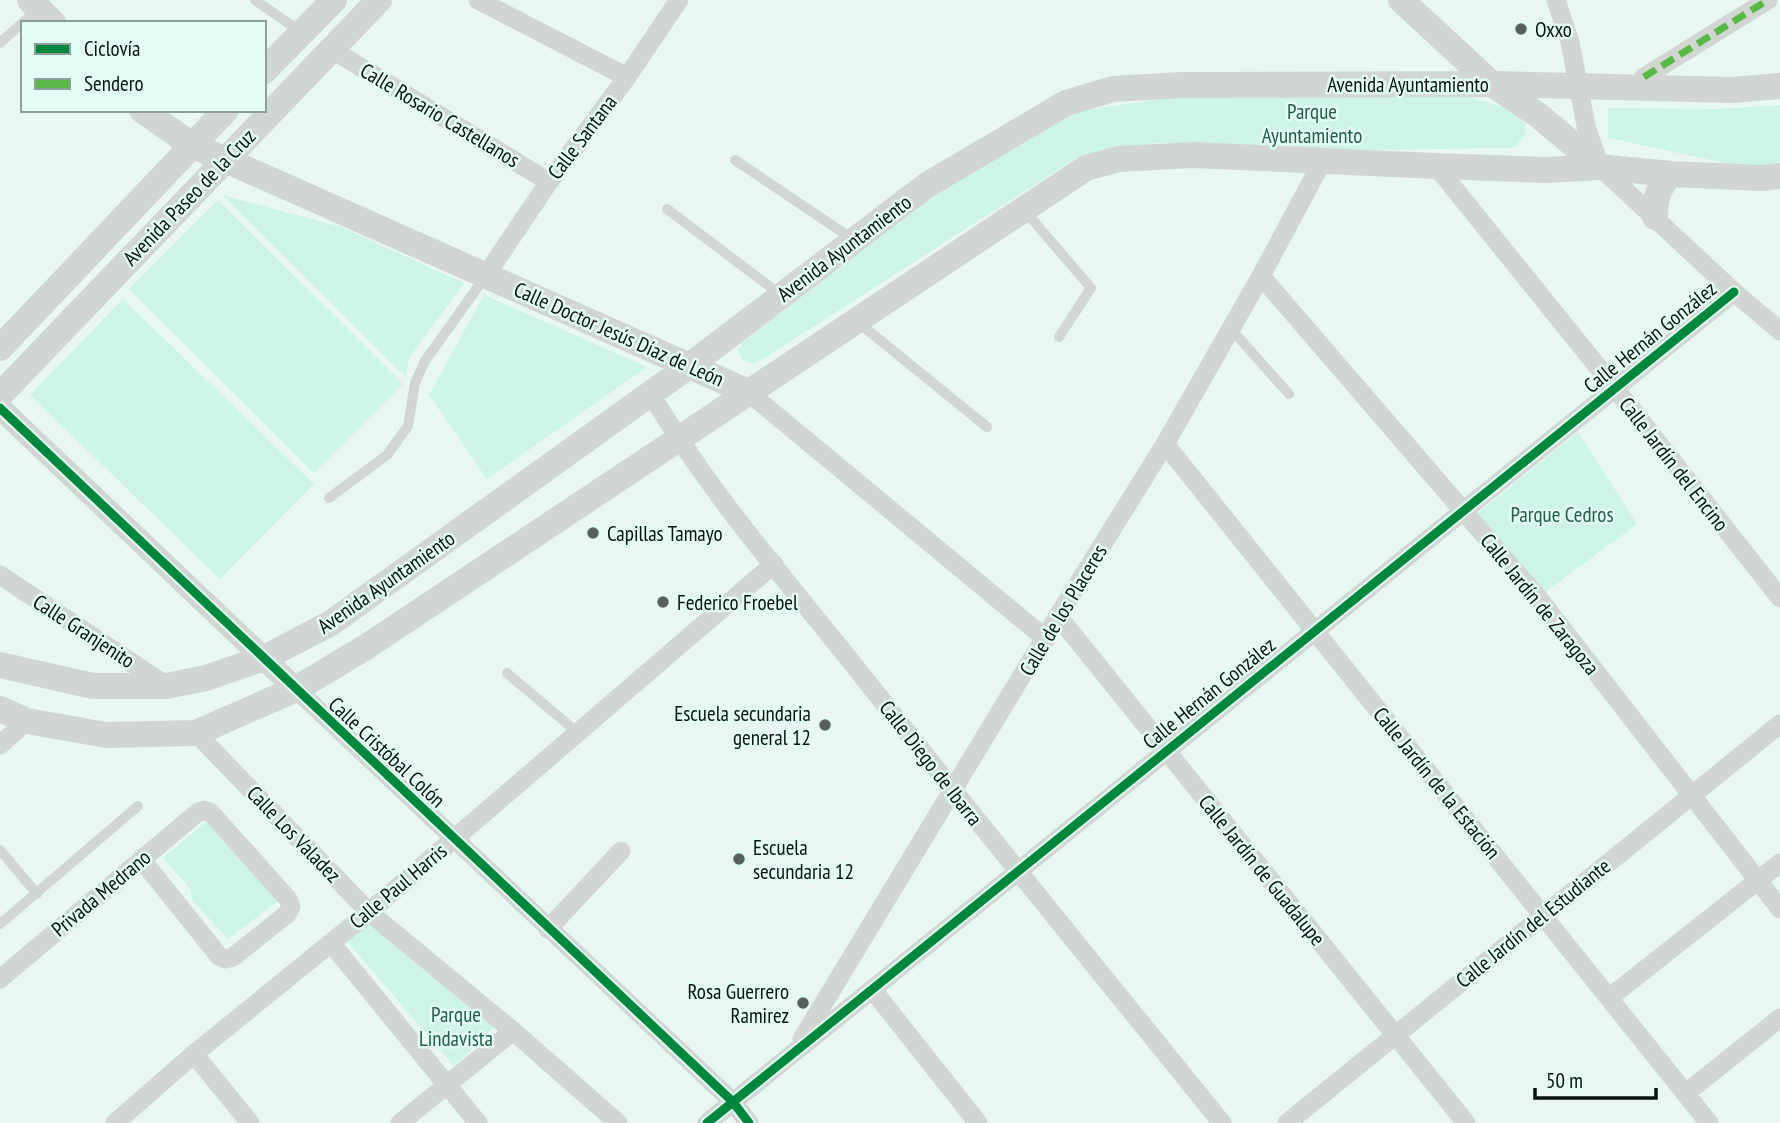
<svg xmlns="http://www.w3.org/2000/svg" width="1780" height="1123" viewBox="0 0 1780 1123" font-family="'PT Sans Narrow',sans-serif">
<style>
.green{fill:#cef4e6}
.lines{fill:none;stroke-linecap:round;stroke-linejoin:round}
.service{stroke:#d2d6d3;stroke-width:10}
.minor{stroke:#d2d6d3;stroke-width:19}
.tertiary{stroke:#d2d6d3;stroke-width:23}
.secondary{stroke:#d2d6d3;stroke-width:26}
.quiet{stroke:#58b947;stroke-width:7;stroke-dasharray:14 7;stroke-linecap:butt}
.cycleway-casing{stroke:#e3fdf3;stroke-width:13}
.cycleway{stroke:#00873e;stroke-width:9}
.poi-dot{fill:#57625e;stroke:#e3fdf3;stroke-width:2.5}
.labels{text-anchor:middle;dominant-baseline:central;stroke-width:5;stroke-linejoin:round;paint-order:stroke}
.poi-label{font-size:21px;fill:#09120f;stroke:#e3fdf3;text-anchor:start}
.street-label{font-size:21px;fill:#09120f;stroke:#e3fdf3}
.park-label{font-size:21px;fill:#235c4b;stroke:#e3fdf3}
</style>
<rect width="100%" height="100%" fill="#e9f7f2"/>
<path class="green" d="M1187 95H1462L1509 109 1525 123 1526 133 1515 147 1506 148 1312 151 1238 144 1154 143 1078 157 766 357 754 364 743 360 738 350 744 341 947 186 1073 112Z
M1780 105V168L1744 167 1608 138V108L1715 109Z
M222 195 341 227 464 283 409 358 406 377Z
M218 200 403 384 314 473 129 289Z
M484 295 647 367 487 479 429 395Z
M123 299 314 484 220 579 30 395Z
M1578 432 1637 524 1543 594 1478 513Z
M208 820 278 901 228 939 192 900 191 890 163 858Z
M370 917 497 1025 454 1066 346 940Z"/>
<g class="lines">
<path class="service" d="M255 0 301 32
M0 43 38 9
M735 160 854 240
M667 209 781 295
M1025 211 1091 288 1059 337
M859 323 987 427
M1231 329 1289 394
M329 498 387 455 408 426 415 383 425 361 485 277
M507 673 577 732
M0 850 37 894
M0 924 138 806"/>
<path class="minor" d="M478 0 627 77
M1556 0 1570 42 1586 126 1600 167 1734 292 1780 331
M331 49 549 182
M1644 77 1768 0
M1436 166 1615 388 1780 598
M486 275 549 182 627 77 679 0
M1261 276 1540 600 1780 909
M748 392 1046 639
M651 394C709 492 786 580 857 669 977 822 1100 972 1222 1123
M1165 444 1709 1123
M0 575 167 686
M1058 616 1466 1123
M296 689 733 1102 749 1123
M196 733 369 912 513 1031 618 1123
M0 745 27 721
M548 929 621 851
M331 943 478 1123
M0 979 197 813 204 810 211 813 288 899 291 907 287 914 233 957 225 959 219 956 141 859
M872 989 978 1123
M1609 998 1780 863
M802 1039 1058 616 1165 444 1261 276 1322 162
M194 1054 250 1123
M1686 1093 1780 1018
M115 1123 194 1054 369 912 774 564
M400 1123 513 1031
M707 1123 1734 292
M1287 1123 1780 724"/>
<path class="tertiary" d="M0 408 296 689"/>
<path class="secondary" d="M30 0 53 23
M1401 0 1492 84 1538 115 1600 167
M264 71 334 0
M142 110 192 145 748 392
M1655 217C1655 198 1658 188 1671 174
M0 348 226 110
M0 395 379 0
M0 665 93 686H167L206 678 264 658 331 623 689 366 927 185 1066 103 1113 89 1182 85 1492 84 1732 90 1780 86
M0 709 27 721 106 735 196 733 296 689 366 647 1086 168 1119 159 1193 155 1436 166 1546 170 1600 167 1671 174 1762 178 1780 176"/>
<path class="quiet" d="M1644 77 1768 0"/>
<defs>
<path id="cycleway" d="M0 408 733 1102 749 1123
M707 1123 1734 292"/>
</defs>
<use href="#cycleway" class="cycleway-casing"/>
<use href="#cycleway" class="cycleway"/>
</g>
<g class="poi-dot">
<circle cx="1521" cy="29" r="7"/>
<circle cx="593" cy="533" r="7"/>
<circle cx="663" cy="602" r="7"/>
<circle cx="825" cy="725" r="7"/>
<circle cx="739" cy="859" r="7"/>
<circle cx="803" cy="1003" r="7"/>
</g>
<g class="labels">
<g class="poi-label">
<text x="1535" y="29">Oxxo</text>
<text x="607" y="533">Capillas Tamayo</text>
<text x="677" y="602">Federico Froebel</text>
<text x="811" y="713" text-anchor="end">Escuela secundaria<tspan x="811" dy="24">general 12</tspan></text>
<text x="753" y="847">Escuela<tspan x="753" dy="24">secundaria 12</tspan></text>
<text x="789" y="991" text-anchor="end">Rosa Guerrero<tspan x="789" dy="24">Ramirez</tspan></text>
</g>
<g class="street-label">
<text x="1408" y="84">Avenida Ayuntamiento</text>
<text transform="translate(440 115) rotate(31)">Calle Rosario Castellanos</text>
<text transform="translate(582 137) rotate(-53)">Calle Santana</text>
<text transform="translate(189 197) rotate(-46)">Avenida Paseo de la Cruz</text>
<text transform="translate(844 248) rotate(-37)">Avenida Ayuntamiento</text>
<text transform="translate(619 334) rotate(24)">Calle Doctor Jesús Díaz de León</text>
<text transform="translate(1650 337) rotate(-39)">Calle Hernán González</text>
<text transform="translate(1674 464) rotate(52)">Calle Jardín del Encino</text>
<text transform="translate(386 582) rotate(-35)">Avenida Ayuntamiento</text>
<text transform="translate(1540 604) rotate(51)">Calle Jardín de Zaragoza</text>
<text transform="translate(1063 610) rotate(-59)">Calle de los Placeres</text>
<text transform="translate(84 631) rotate(33)">Calle Granjenito</text>
<text transform="translate(1209 693) rotate(-39)">Calle Hernán González</text>
<text transform="translate(387 752) rotate(43)">Calle Cristóbal Colón</text>
<text transform="translate(931 763) rotate(52)">Calle Diego de Ibarra</text>
<text transform="translate(1437 783) rotate(51)">Calle Jardín de la Estación</text>
<text transform="translate(294 834) rotate(46)">Calle Los Valadez</text>
<text transform="translate(1262 870) rotate(51)">Calle Jardín de Guadalupe</text>
<text transform="translate(398 886) rotate(-40)">Calle Paul Harris</text>
<text transform="translate(101 893) rotate(-40)">Privada Medrano</text>
<text transform="translate(1533 923) rotate(-39)">Calle Jardín del Estudiante</text>
</g>
<g class="park-label">
<text x="1312" y="111">Parque<tspan x="1312" dy="24">Ayuntamiento</tspan></text>
<text x="1562" y="514">Parque Cedros</text>
<text x="456" y="1014">Parque<tspan x="456" dy="24">Lindavista</tspan></text>
</g>
</g>
<rect x="21" y="21" width="245" height="91" fill="#e3fdf3" stroke="#8c9f98" stroke-width="2"/>
<rect x="35" y="44" width="35" height="10" fill="#00873e" stroke="#8c9f98" stroke-width="2"/>
<text x="84" y="56" font-size="21" fill="#09120f">Ciclovía</text>
<rect x="35" y="79" width="35" height="10" fill="#58b947" stroke="#8c9f98" stroke-width="2"/>
<text x="84" y="91" font-size="21" fill="#09120f">Sendero</text>
<path d="M1535 1088v10h121v-10" fill="none" stroke="#09120f" stroke-width="3.5"/>
<text x="1546" y="1088" font-size="21" fill="#09120f" stroke="#e3fdf3" stroke-width="5" paint-order="stroke">50 m</text>
</svg>
